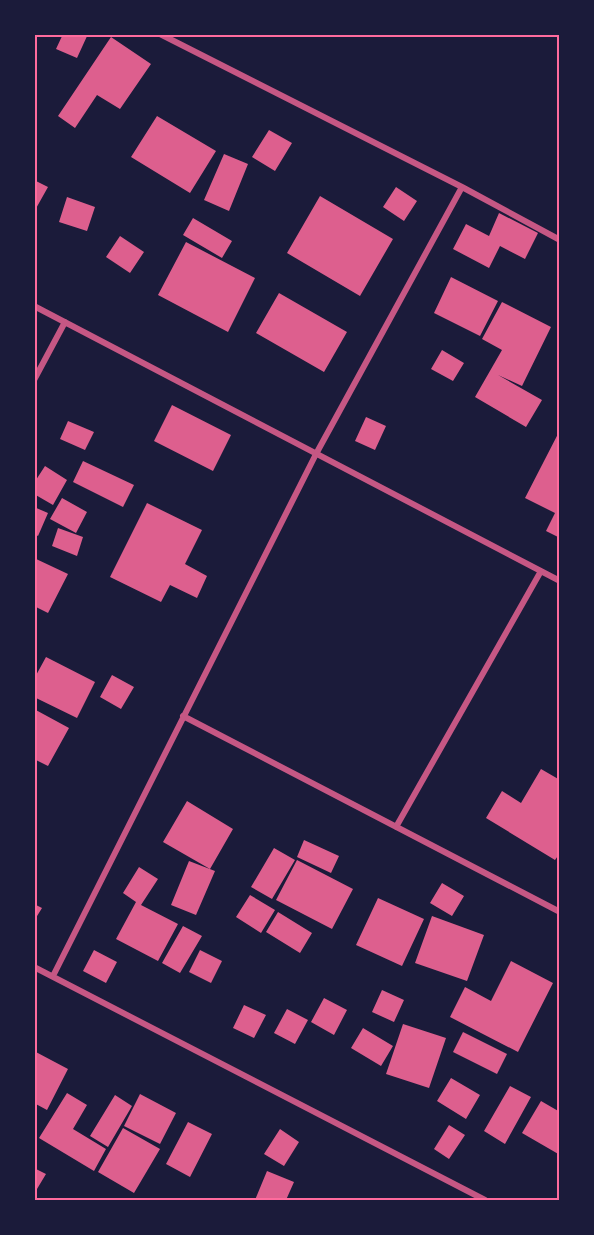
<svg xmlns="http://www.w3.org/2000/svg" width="594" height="1235" viewBox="0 0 594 1235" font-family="Manrope,sans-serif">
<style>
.building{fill:#dd5f8e}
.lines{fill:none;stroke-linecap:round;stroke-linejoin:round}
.minor{stroke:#c65784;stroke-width:6}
.neatline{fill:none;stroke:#ff6b9d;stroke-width:2}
</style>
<rect width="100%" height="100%" fill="#1b1b3a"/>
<path class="building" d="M63 34H88L77 58 56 49Z
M111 37 151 64 120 109 97 95 75 128 58 116Z
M157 116 216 151 190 193 131 157Z
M269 130 292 143 275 171 252 157Z
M224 154 248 164 229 211 204 200Z
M34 180 48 187 34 212Z
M396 187 417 201 404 221 383 207Z
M320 196 393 239 360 296 287 253Z
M67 197 95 207 87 231 59 222Z
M499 213 538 233 525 259 500 246 489 268 453 249 466 224 489 236Z
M193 218 232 241 222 258 183 235Z
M120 236 144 252 130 273 106 257Z
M186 242 255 278 228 332 158 295Z
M451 277 498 301 480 336 434 313Z
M279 293 347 332 324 372 256 333Z
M502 302 551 327 522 386 498 375 542 400 526 427 475 397 502 350 482 339Z
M442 350 464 363 453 381 431 369Z
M172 405 231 435 213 471 154 441Z
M366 417 386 426 375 450 355 441Z
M68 421 94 432 85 450 60 439Z
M560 430V538L546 531 555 513 525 498Z
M83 461 134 485 123 507 73 482Z
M45 466 67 480 53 505 34 494V483Z
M62 498 87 512 76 533 50 519Z
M147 503 202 530 185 564 207 576 197 598 170 585 161 602 110 577Z
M34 507 48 513 38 536 34 534Z
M58 528 83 537 77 556 52 546Z
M34 558 68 574 48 613 34 606Z
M46 657 95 682 77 718 34 697V679Z
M112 675 134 687 121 709 100 697Z
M34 709 69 728 48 766 34 759Z
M541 769 560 780V853L555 860 486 818 502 791 521 803Z
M187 801 233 829 210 869 163 842Z
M304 840 339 856 331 873 297 857Z
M274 848 295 860 272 899 251 887Z
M297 860 353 889 332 929 276 900Z
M189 861 215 871 196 915 171 905Z
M139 867 158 879 141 905 178 924 158 961 116 939 136 902 123 893Z
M442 883 464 896 452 916 430 903Z
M250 895 275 910 261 933 236 917Z
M378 898 424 919 402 966 356 945Z
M34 904 42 908 34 921Z
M278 912 312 933 300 953 266 932Z
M432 916 484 935 467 981 415 963Z
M183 926 202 936 180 973 162 963Z
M94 950 117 962 106 983 83 971Z
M200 950 222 961 211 983 189 972Z
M511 961 553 983 518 1052 450 1017 465 987 491 1001Z
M382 990 404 1000 394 1022 372 1012Z
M324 998 347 1010 334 1035 311 1022Z
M244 1005 266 1015 254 1038 233 1028Z
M287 1009 308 1020 295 1044 274 1033Z
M403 1024 446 1038 429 1088 386 1074Z
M363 1028 393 1046 381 1066 351 1048Z
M463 1032 507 1054 497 1074 453 1052Z
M34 1051 68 1069 47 1110 34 1103Z
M451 1078 480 1095 466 1119 437 1101Z
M510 1086 531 1097 505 1144 484 1131Z
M67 1093 87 1105 73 1129 106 1149 94 1171 39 1138Z
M140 1094 176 1113 160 1144 124 1126Z
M115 1095 132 1106 108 1147 90 1136Z
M541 1101 560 1112V1155L522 1133Z
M188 1122 212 1134 190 1177 166 1164Z
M449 1125 465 1135 449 1159 434 1149Z
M123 1128 160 1149 134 1193 98 1172Z
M280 1129 299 1142 284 1166 264 1154Z
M34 1168 46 1174 34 1194Z
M267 1171 294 1182 286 1200H255Z"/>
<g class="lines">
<path class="minor" d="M160 34 462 187 560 240
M34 306 560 581
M34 380 65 322
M183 716 560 912
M396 827 541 571
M34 967 485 1200
M53 976 316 454 462 187"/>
</g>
<rect width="594" height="1235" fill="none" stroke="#1b1b3a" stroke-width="72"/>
<rect x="36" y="36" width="522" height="1163" class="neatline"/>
</svg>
